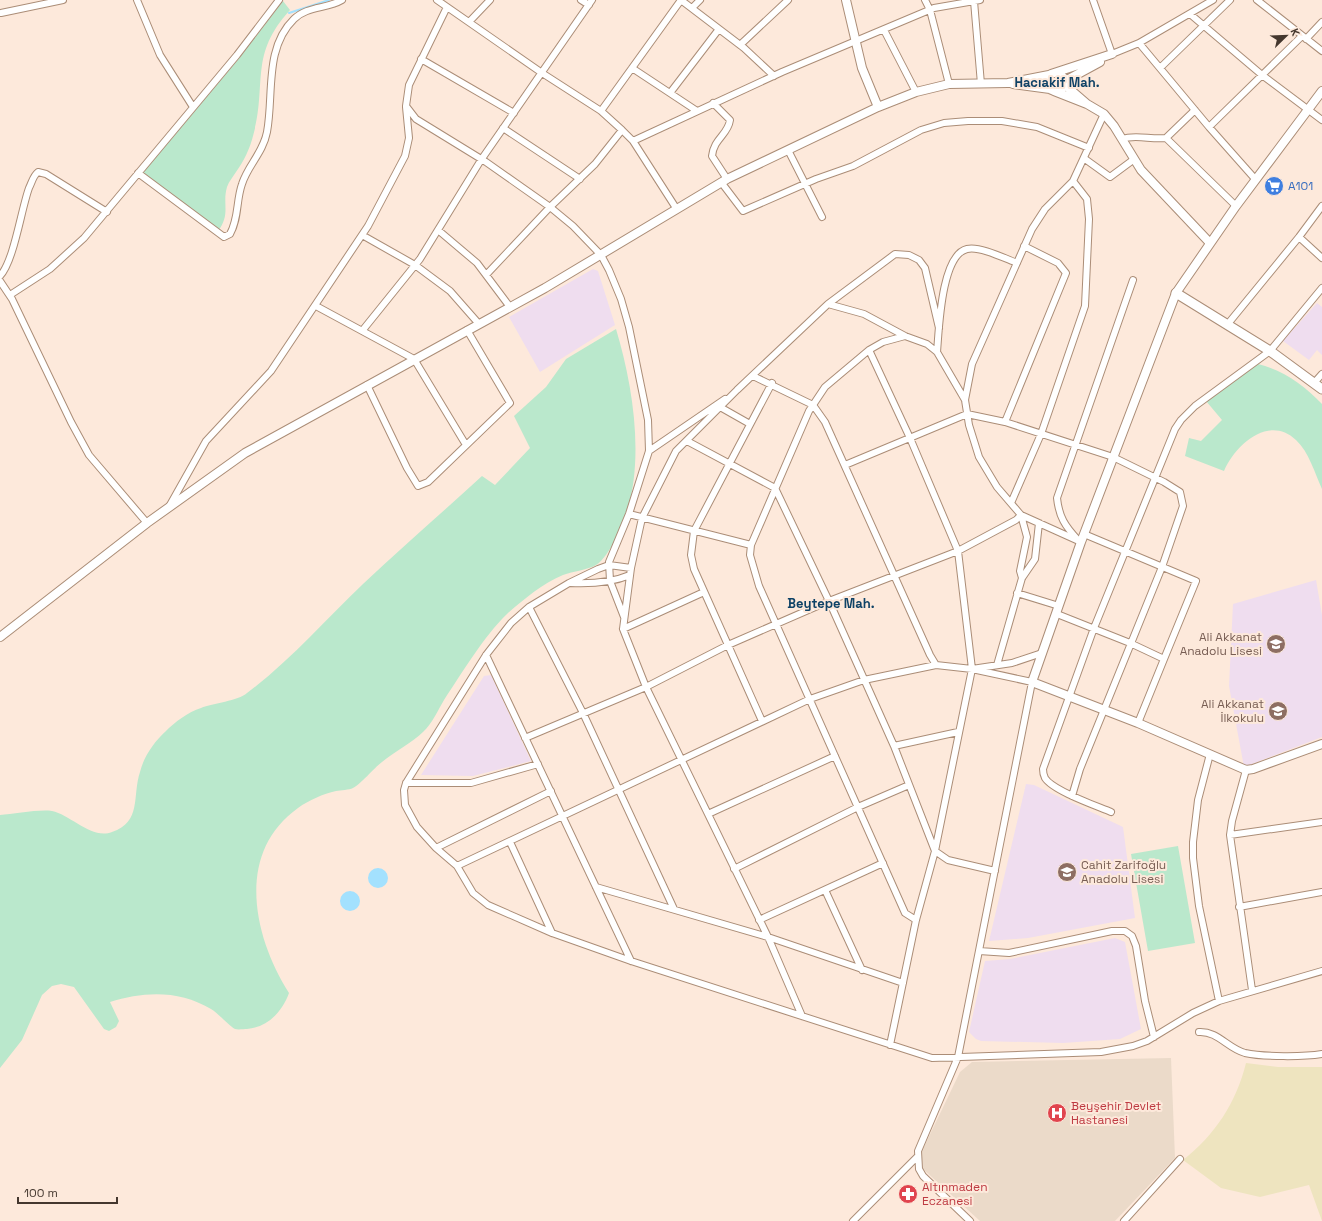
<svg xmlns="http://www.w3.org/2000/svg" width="1322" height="1221" viewBox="0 0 1322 1221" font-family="'Space Grotesk',sans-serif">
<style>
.education{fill:#efddef}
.medical{fill:#ebdac9}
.green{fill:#bae8cc}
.sand{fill:#eee4bf}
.water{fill:#a3e1fe}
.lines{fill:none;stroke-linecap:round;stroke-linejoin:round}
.stream{stroke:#a3e1fe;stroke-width:2}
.minor-casing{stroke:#ab8d77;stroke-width:8}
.tertiary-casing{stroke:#ab8d77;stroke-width:10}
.secondary-casing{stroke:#ab8d77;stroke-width:11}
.minor{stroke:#fff;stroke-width:6}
.tertiary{stroke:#fff;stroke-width:8}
.secondary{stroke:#fff;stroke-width:9}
.labels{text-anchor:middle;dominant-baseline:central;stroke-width:4;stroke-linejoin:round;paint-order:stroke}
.shop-label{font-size:12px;fill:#366cbe;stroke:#fde9db;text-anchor:start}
.education-label{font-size:12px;fill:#785e54;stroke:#fde9db;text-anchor:end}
.health-label{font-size:12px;fill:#be3a42;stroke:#fde9db;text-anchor:start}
.neighbourhood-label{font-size:13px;font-weight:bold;fill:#0f4266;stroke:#fde9db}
</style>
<rect width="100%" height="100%" fill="#fde9db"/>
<path class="education" d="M593 269 598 271 615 325 540 372 509 317Z
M1317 303 1322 307V355L1317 350 1309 360 1283 341Z
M1316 580 1322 615V737L1244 767 1229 686 1233 604Z
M491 675 531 761 473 776 421 775 484 676Z
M1026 784 1034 785 1123 827 1135 918 1028 938 989 941Z
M1115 938 1125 942 1141 1029 1120 1039 1063 1043 981 1041 976 1039 969 1032 985 961 1010 959Z"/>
<path class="medical" d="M1171 1058 1175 1158 1115 1221H980L923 1169 921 1153 960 1072 972 1062Z"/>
<path class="green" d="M283 1 290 10C248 56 268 84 253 136 250 148 244 161 236 172 233 177 229 181 227 187 222 204 231 214 218 231L142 174 236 62Z
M616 329C635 392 649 482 614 542 610 549 603 561 596 565 588 570 573 571 563 575 542 584 524 599 507 614 484 636 462 673 444 700 438 710 432 724 423 732 413 742 394 752 382 762 374 768 360 785 353 788 349 790 341 790 336 791 323 794 309 800 298 808 235 853 253 936 289 993 282 1012 268 1027 247 1029 244 1029 238 1030 235 1029 228 1025 219 1014 211 1009 180 990 144 991 110 1002L119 1021 116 1027 109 1031 104 1029 74 987 61 984 52 986 42 995 22 1040 0 1068V815C13 814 40 809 52 811 71 815 92 840 112 832 142 822 132 796 140 772 144 756 154 742 166 731 175 722 188 712 201 708 213 703 238 701 247 693 290 661 325 620 363 584 402 547 443 512 482 476L495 485 530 448 514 416 546 387 566 359Z
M1258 364C1283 370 1304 385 1322 404V489C1315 474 1309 452 1296 440 1269 414 1235 445 1224 471L1185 456 1189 438 1201 441 1222 420 1206 401Z
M1178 846 1195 943 1148 951 1131 854Z"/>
<path class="sand" d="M1246 1063 1278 1067H1322V1221L1309 1185 1260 1197 1221 1188 1183 1160C1215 1135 1236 1103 1246 1063Z"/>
<path class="water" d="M368 878a10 10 0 1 1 20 0a10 10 0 1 1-20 0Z
M340 901a10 10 0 1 1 20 0a10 10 0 1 1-20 0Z"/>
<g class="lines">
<path class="stream" d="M289 13 329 0"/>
<defs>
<path id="minor" d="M137 0 160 55 193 107
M437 0 542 73 601 111 622 130 633 141 676 208
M581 0 589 5
M681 0 744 48 774 76
M925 0 930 10 949 84
M1093 0 1112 54 1139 43 1213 0
M1257 0 1322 51
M974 1 981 84
M447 7 409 85 406 106 416 119 486 162 550 207 573 226 601 255 609 270 621 299 629 327 648 420 649 451 629 514 609 562 610 581 624 617
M692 8 700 0
M1 13 63 0
M1190 14 1262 75 1322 120
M469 22 490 0
M884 30 916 92
M1306 39 1322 22
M1139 43 1209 127 1256 180
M740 45 788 0
M421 59 514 113
M1161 67 1230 0
M632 68 697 111
M670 93 719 29
M713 103 730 120C728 135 714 138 712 156L727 179
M1195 110 1166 138 1236 206
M601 111 681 0
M1209 127 1302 36
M503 128 580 179
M1122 139C1135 134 1152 140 1166 138
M633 141 782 72 934 8 980 0
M788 150 822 217
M1085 159 1110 177 1133 160
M138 173 224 237 230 234C239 218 236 201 242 184 248 165 263 153 267 132 274 95 264 48 294 19 307 6 327 9 342 0
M721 182 743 211 816 179 853 166 921 130 944 123 968 121H1002L1037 127 1089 148
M438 230 477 263 510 307
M362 235 415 265 450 291 479 324
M1299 237 1322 258
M486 275 550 207 595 164 622 130
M0 276C14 261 21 210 29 188 32 182 33 176 38 172L46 174 107 212
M0 281 12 299 71 422 89 455 147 523
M10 295 50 269 84 238 237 55 279 0
M828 304 895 254 909 255 919 260 925 268 939 328
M316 306 414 359 466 445
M1227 325 1299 237 1322 206
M362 331 420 259 481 160 592 0
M869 350 910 438 958 551 972 669 935 851 916 920 890 1045
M937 352C939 330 941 255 967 249 980 246 1004 258 1017 263
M753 376 813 405 825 422 930 655 936 665
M1314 383 1322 374
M367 385 407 468 418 486 428 482 510 403 467 330
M720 407 750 424
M1005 422 1066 273 1058 263 1024 246
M687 441 775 488 829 601 894 746 935 851 948 860 995 871
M649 451 725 399
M845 465 967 414 1005 422 1113 457 1164 482 1180 492 1183 506 1162 567 1080 769 1072 796
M1011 503 1041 434 1085 306 1089 219 1087 199 1073 181
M170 505 206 441 271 371 368 226 405 156 409 138 406 107
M629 514 751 545
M1084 534 1196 581 1164 659
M1078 540C1065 526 1059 517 1057 498L1133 280
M1081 542 1021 515 997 487 979 457 969 425 965 400 972 364 1032 229 1045 209 1073 181 1104 114
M631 568 609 565 598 569 569 583 529 607 511 623 486 655 406 783 404 790 405 805 417 827 436 848 457 866 473 893 488 905 552 933 631 961 932 1058 1101 1052 1133 1046 1147 1041 1193 1013 1219 1001 1322 971
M570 583C591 584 611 583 630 575
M1017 593 1059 606
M529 607 583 713 674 909
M1057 614 1130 643 1164 659 1138 723
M623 629 704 592
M486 655 631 961
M997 665 1022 578 1035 559 1039 523
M762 721 694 569 691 555 694 531 772 383
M525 738 646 687 728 645 829 601 958 551 1016 520 1021 515 1027 537 1020 571 1022 578
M894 746 958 732
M1210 754 1198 800 1193 842V858L1199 906 1219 1001
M1246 770 1232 821 1230 835 1252 990
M406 783H471L538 764
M1111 812C1097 806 1053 791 1045 778 1044 776 1043 772 1043 769L1094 628 1175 429 1181 420 1195 406 1270 351 1322 288
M708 814 835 756
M1230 835 1322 822
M510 842 552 933
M436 848 551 791
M457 866 810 699 864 680 936 665 972 669 1012 663 1042 653
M734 869 858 807 909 785
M596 887 768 937 903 983
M825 890 862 970
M1239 907 1322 892
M759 920 883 863
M916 920 905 913 759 586 750 555 751 545 809 411 825 387 869 350 883 342 905 336 927 344 937 352 965 400
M979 951 1009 953 1112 931H1125L1132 936 1136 946 1145 1001 1154 1037
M802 1016 768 937 646 687 623 629 631 568 642 518 676 451 737 390 828 304 864 314 905 336
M1199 1032C1218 1031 1227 1048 1245 1053 1263 1057 1304 1057 1322 1054
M853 1221 918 1156
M970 1221 923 1176 919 1169 918 1151 958 1057 1032 682 972 669
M1124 1221 1180 1159"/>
<path id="tertiary" d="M846 0 862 68 878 107
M1057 73 1064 78 1065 85 1061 90 1054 91C1045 88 1044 80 1051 74L1112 54
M1065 81 1100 62
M1013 84 1050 89
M1054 91 1087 104 1065 85
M1322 91 1236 206 1176 293 1081 542 1032 682 1138 723 1246 770 1253 769 1322 744
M1087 104 1104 114 1114 126 1141 170 1210 243
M0 637 147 523 245 453 545 288 727 179 878 107 916 92 949 84 1008 83 1049 75"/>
<path id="secondary" d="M1176 293 1270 351 1322 389"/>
</defs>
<use href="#minor" class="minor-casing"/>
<use href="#tertiary" class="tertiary-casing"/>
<use href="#secondary" class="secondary-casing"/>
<use href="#minor" class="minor"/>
<use href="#tertiary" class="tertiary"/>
<use href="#secondary" class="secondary"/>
</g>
<defs>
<symbol id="supermarket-disc" viewBox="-11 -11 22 22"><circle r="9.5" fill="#3f7fe0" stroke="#fde9db"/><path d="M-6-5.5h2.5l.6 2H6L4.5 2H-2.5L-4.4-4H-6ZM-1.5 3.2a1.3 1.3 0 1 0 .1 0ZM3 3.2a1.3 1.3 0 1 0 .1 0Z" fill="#fff"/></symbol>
<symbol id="school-disc" viewBox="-11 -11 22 22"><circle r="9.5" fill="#8d6e63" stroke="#fde9db"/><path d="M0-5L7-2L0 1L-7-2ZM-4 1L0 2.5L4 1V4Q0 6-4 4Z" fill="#fff"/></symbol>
<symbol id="hospital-disc" viewBox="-11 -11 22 22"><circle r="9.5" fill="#e0444e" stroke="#fde9db"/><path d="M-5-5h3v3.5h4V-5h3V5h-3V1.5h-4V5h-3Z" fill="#fff"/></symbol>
<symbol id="pharmacy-disc" viewBox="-11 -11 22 22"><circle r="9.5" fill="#e0444e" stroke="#fde9db"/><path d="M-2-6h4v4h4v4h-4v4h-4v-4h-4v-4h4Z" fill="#fff"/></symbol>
</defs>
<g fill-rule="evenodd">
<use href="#supermarket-disc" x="1263" y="175" width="22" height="22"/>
<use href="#school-disc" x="1265" y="633" width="22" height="22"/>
<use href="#school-disc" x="1267" y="700" width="22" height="22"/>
<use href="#school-disc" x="1056" y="861" width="22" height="22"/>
<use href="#hospital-disc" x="1046" y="1102" width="22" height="22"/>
<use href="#pharmacy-disc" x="897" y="1183" width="22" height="22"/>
</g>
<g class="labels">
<g class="shop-label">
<text x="1288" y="186">A101</text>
</g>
<g class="education-label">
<text x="1262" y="637">Ali Akkanat<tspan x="1262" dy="14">Anadolu Lisesi</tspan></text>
<text x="1264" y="704">Ali Akkanat<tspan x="1264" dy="14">İlkokulu</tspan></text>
<text x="1081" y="865" text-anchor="start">Cahit Zarifoğlu<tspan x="1081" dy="14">Anadolu Lisesi</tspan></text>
</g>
<g class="health-label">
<text x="1071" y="1106">Beyşehir Devlet<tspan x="1071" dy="14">Hastanesi</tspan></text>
<text x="922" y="1187">Altınmaden<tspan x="922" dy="14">Eczanesi</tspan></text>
</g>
<g class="neighbourhood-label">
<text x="1057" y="82">Hacıakif Mah.</text>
<text x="831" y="603">Beytepe Mah.</text>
</g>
</g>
<g transform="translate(1286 36) rotate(67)" stroke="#fde9db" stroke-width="3" paint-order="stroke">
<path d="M0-3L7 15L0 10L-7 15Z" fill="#44372e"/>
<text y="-6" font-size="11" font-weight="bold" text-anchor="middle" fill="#44372e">K</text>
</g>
<path d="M18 1197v6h99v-6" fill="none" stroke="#44372e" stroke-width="2"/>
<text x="24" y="1197" font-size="12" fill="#44372e" stroke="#fde9db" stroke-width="3" paint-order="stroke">100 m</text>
</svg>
